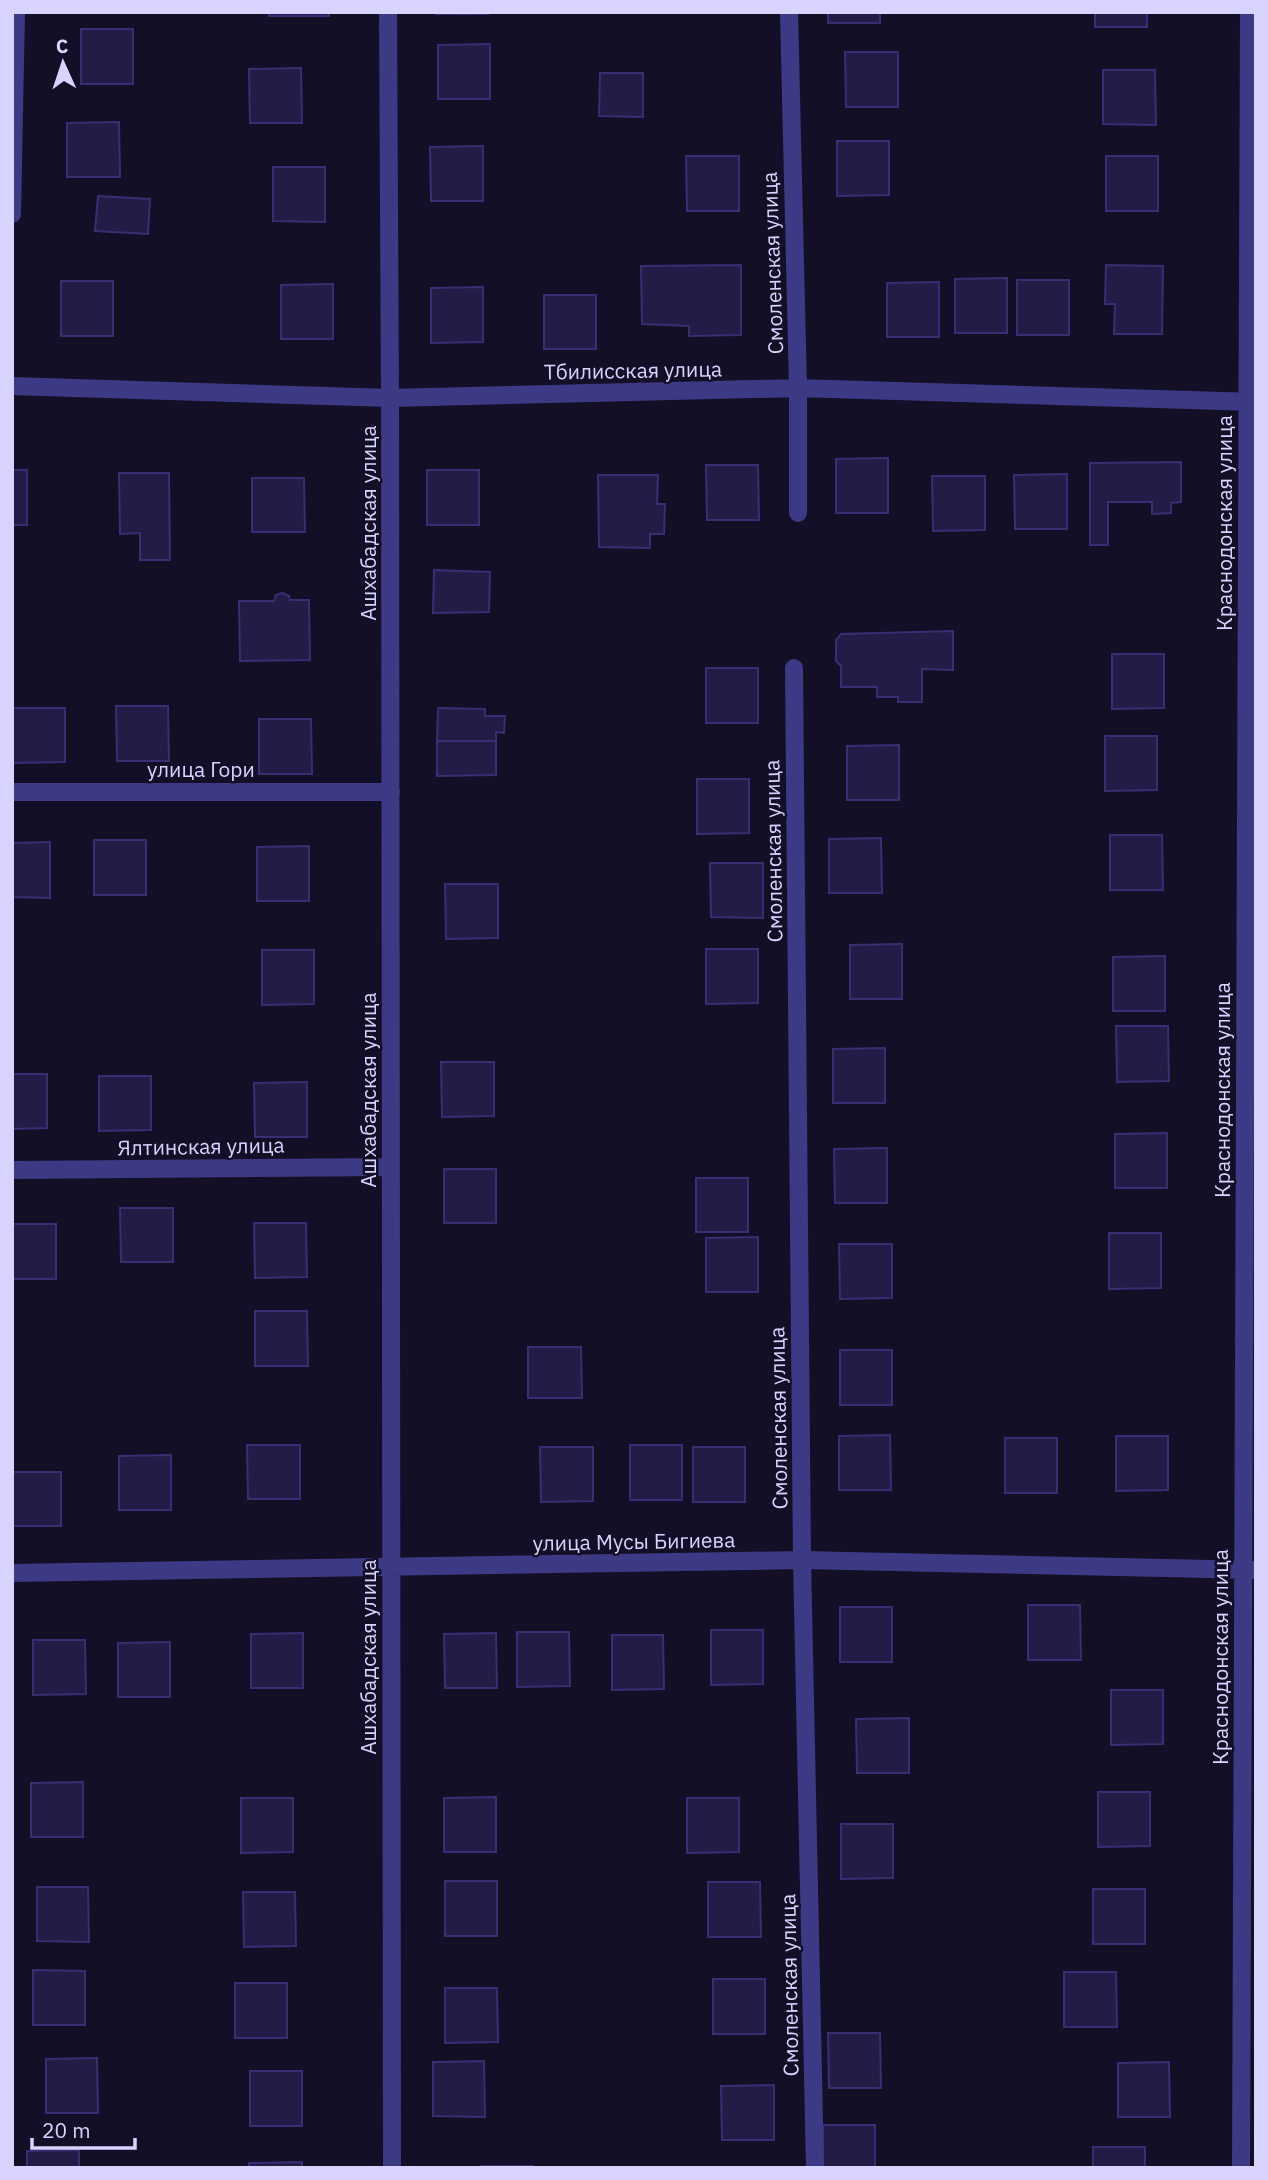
<svg xmlns="http://www.w3.org/2000/svg" width="1268" height="2180" viewBox="0 0 1268 2180" font-family="'IBM Plex Sans',sans-serif">
<style>
.building{fill:#241b47;stroke:#3b2d73;stroke-width:2}
.lines{fill:none;stroke-linecap:round;stroke-linejoin:round}
.minor{stroke:#3d3a85;stroke-width:18}
.labels{text-anchor:middle;dominant-baseline:central;stroke-width:5;stroke-linejoin:round;paint-order:stroke}
.street-label{font-size:21px;fill:#d9d4ff;stroke:#130f26}
</style>
<rect width="100%" height="100%" fill="#130f26"/>
<path class="building" d="M269 12H329V16H269Z
M436 12H488V14H436Z
M828 12H880V23H828Z
M1095 12H1147V27H1095Z
M81 29H133V84H81Z
M490 44V99H438V45Z
M845 52H898V107H846Z
M301 68 302 123H250L249 69Z
M1103 70H1155L1156 125 1103 124Z
M600 73H643V117L599 116Z
M119 122 120 177H67V123Z
M837 141H889V195L837 196Z
M483 146V201H431L430 147Z
M686 156H739V211H687Z
M1106 156H1158V211H1106Z
M273 167H325V222L273 221Z
M98 196 150 199 148 234 95 231Z
M741 265V335L689 336V326L642 324 641 266Z
M1106 265 1163 266 1162 334H1114L1115 304H1105Z
M1007 278V333H955V279Z
M1017 280H1069V335H1017Z
M61 281H113V336H61Z
M939 282V337H887V283Z
M333 284V339H281V285Z
M483 287V342L431 343V288Z
M544 295H596V349H544Z
M888 458V513H836V459Z
M1181 462V502L1171 503V513L1152 514V502H1108V545H1090V463Z
M706 465H758L759 520H707Z
M12 470H27V525H12Z
M427 470H479V525H427Z
M119 473H169L170 560H140V533L120 534Z
M1067 474V529H1015L1014 475Z
M598 475H658L657 504H665L664 534H650V548L599 547Z
M932 476H985V530L933 531Z
M252 478H304L305 532H252Z
M434 570 490 572 489 612 433 613Z
M282 593 289 596 290 600H309L310 660 240 661 239 601H274L276 595Z
M953 631V670L922 669V702H898V697H877V687H841V666L836 661V640L841 634Z
M1112 654H1164V708L1112 709Z
M706 668H758V723H706Z
M116 706H168L169 761H117Z
M13 708H65V762L13 763Z
M438 708 485 709V716H505L504 733 496 732V741H437Z
M259 719H311L312 774H259Z
M1105 736H1157V790L1105 791Z
M437 741H496V775L437 776Z
M899 745V800H847V746Z
M697 779H749V833L697 834Z
M1110 835H1162L1163 890H1110Z
M881 838 882 893H829V839Z
M94 840H146V895H94Z
M50 842V898L12 897V843Z
M309 846V901H257V847Z
M710 863H763V918L711 917Z
M445 884H498V938L446 939Z
M902 944V999H850V945Z
M706 949H758V1003L706 1004Z
M262 950H314V1004L262 1005Z
M1165 956V1011H1113V957Z
M1116 1026H1168L1169 1081 1117 1082Z
M885 1048V1103H833V1049Z
M441 1062H494V1116L442 1117Z
M12 1074H47V1128L12 1129Z
M99 1076H151V1130L99 1131Z
M307 1082V1137H255L254 1083Z
M1167 1133V1188H1115V1134Z
M887 1148V1203H835L834 1149Z
M444 1169H496V1223H444Z
M696 1178H748V1232H696Z
M120 1208H173V1262H121Z
M254 1223H306L307 1277 255 1278Z
M12 1224H56V1279H12Z
M1109 1233H1161V1288L1109 1289Z
M758 1237V1292H706V1238Z
M839 1244H892V1298L840 1299Z
M255 1311H307L308 1366H255Z
M528 1347H581L582 1398H528Z
M840 1350H892V1405H840Z
M890 1435 891 1490H839V1436Z
M1116 1436H1168V1490L1116 1491Z
M1005 1438H1057V1493H1005Z
M247 1445H300V1499H248Z
M630 1445H682V1500H630Z
M540 1447H593V1501L541 1502Z
M693 1447H745V1502H693Z
M171 1455V1510H119V1456Z
M12 1472H61V1526H12Z
M1028 1605H1080L1081 1660H1028Z
M840 1607H892V1662H840Z
M711 1630H763V1684L711 1685Z
M517 1632H569L570 1686 517 1687Z
M303 1633V1688H251V1634Z
M496 1633 497 1688H445L444 1634Z
M612 1635H663L664 1689 612 1690Z
M33 1640H85L86 1694 33 1695Z
M170 1642V1697H118V1643Z
M1111 1690H1163V1744L1111 1745Z
M909 1718V1773H857L856 1719Z
M83 1782V1837H31V1783Z
M1098 1792H1150V1846L1098 1847Z
M496 1797V1852H444V1798Z
M241 1798H293V1852L241 1853Z
M687 1798H739V1852L687 1853Z
M841 1824H893V1878L841 1879Z
M445 1881H497V1936H445Z
M708 1882H760L761 1937H708Z
M37 1887H88L89 1942 37 1941Z
M1093 1889H1145V1944H1093Z
M243 1892H295L296 1946 244 1947Z
M33 1970 85 1971V2025H33Z
M1064 1972H1116L1117 2027H1064Z
M713 1979H765V2034H713Z
M235 1983H287V2038H235Z
M445 1988H497L498 2042 445 2043Z
M828 2033H880L881 2088H829Z
M97 2058 98 2113H46V2059Z
M484 2061 485 2117 433 2116V2062Z
M1169 2062 1170 2117H1118V2063Z
M250 2071H302V2126H250Z
M774 2085V2140H722L721 2086Z
M823 2125H875V2168H823Z
M1093 2147H1145V2168H1093Z
M79 2150V2168H27V2151Z
M302 2162V2168H249V2163Z
M481 2166H533V2168H481Z"/>
<g class="lines">
<path class="minor" d="M388 12 390 398 392 2168
M789 12 798 388V513
M12 214 16 12
M12 386 390 398 798 388 1256 402
M794 668 802 1560 815 2168
M12 792H391
M12 1170 391 1167
M12 1573 802 1560 1256 1570
M1241 2168 1249 12"/>
</g>
<g class="labels">
<g class="street-label">
<text transform="translate(772 263) rotate(-92)">Смоленская улица</text>
<text transform="translate(633 370) rotate(-1)">Тбилисская улица</text>
<text transform="translate(368 523) rotate(-90)">Ашхабадская улица</text>
<text transform="translate(1224 523) rotate(-90)">Краснодонская улица</text>
<text x="201" y="769">улица Гори</text>
<text transform="translate(773 851) rotate(-91)">Смоленская улица</text>
<text transform="translate(368 1090) rotate(-90)">Ашхабадская улица</text>
<text transform="translate(1222 1090) rotate(-90)">Краснодонская улица</text>
<text transform="translate(201 1146) rotate(-1)">Ялтинская улица</text>
<text transform="translate(778 1418) rotate(-91)">Смоленская улица</text>
<text transform="translate(634 1541) rotate(-1)">улица Мусы Бигиева</text>
<text transform="translate(368 1657) rotate(-90)">Ашхабадская улица</text>
<text transform="translate(1220 1657) rotate(-90)">Краснодонская улица</text>
<text transform="translate(789 1985) rotate(-91)">Смоленская улица</text>
</g>
</g>
<rect width="1268" height="2180" fill="none" stroke="#d9d4ff" stroke-width="28"/>
<g transform="translate(63 63) rotate(357)" stroke="#130f26" stroke-width="5" paint-order="stroke">
<path d="M0-5L12 26L0 18L-12 26Z" fill="#d9d4ff"/>
<text y="-10" font-size="19" font-weight="bold" text-anchor="middle" fill="#d9d4ff">С</text>
</g>
<path d="M32 2138v10h103v-10" fill="none" stroke="#d9d4ff" stroke-width="3.5"/>
<text x="42" y="2138" font-size="21" fill="#d9d4ff" stroke="#130f26" stroke-width="5" paint-order="stroke">20 m</text>
</svg>
